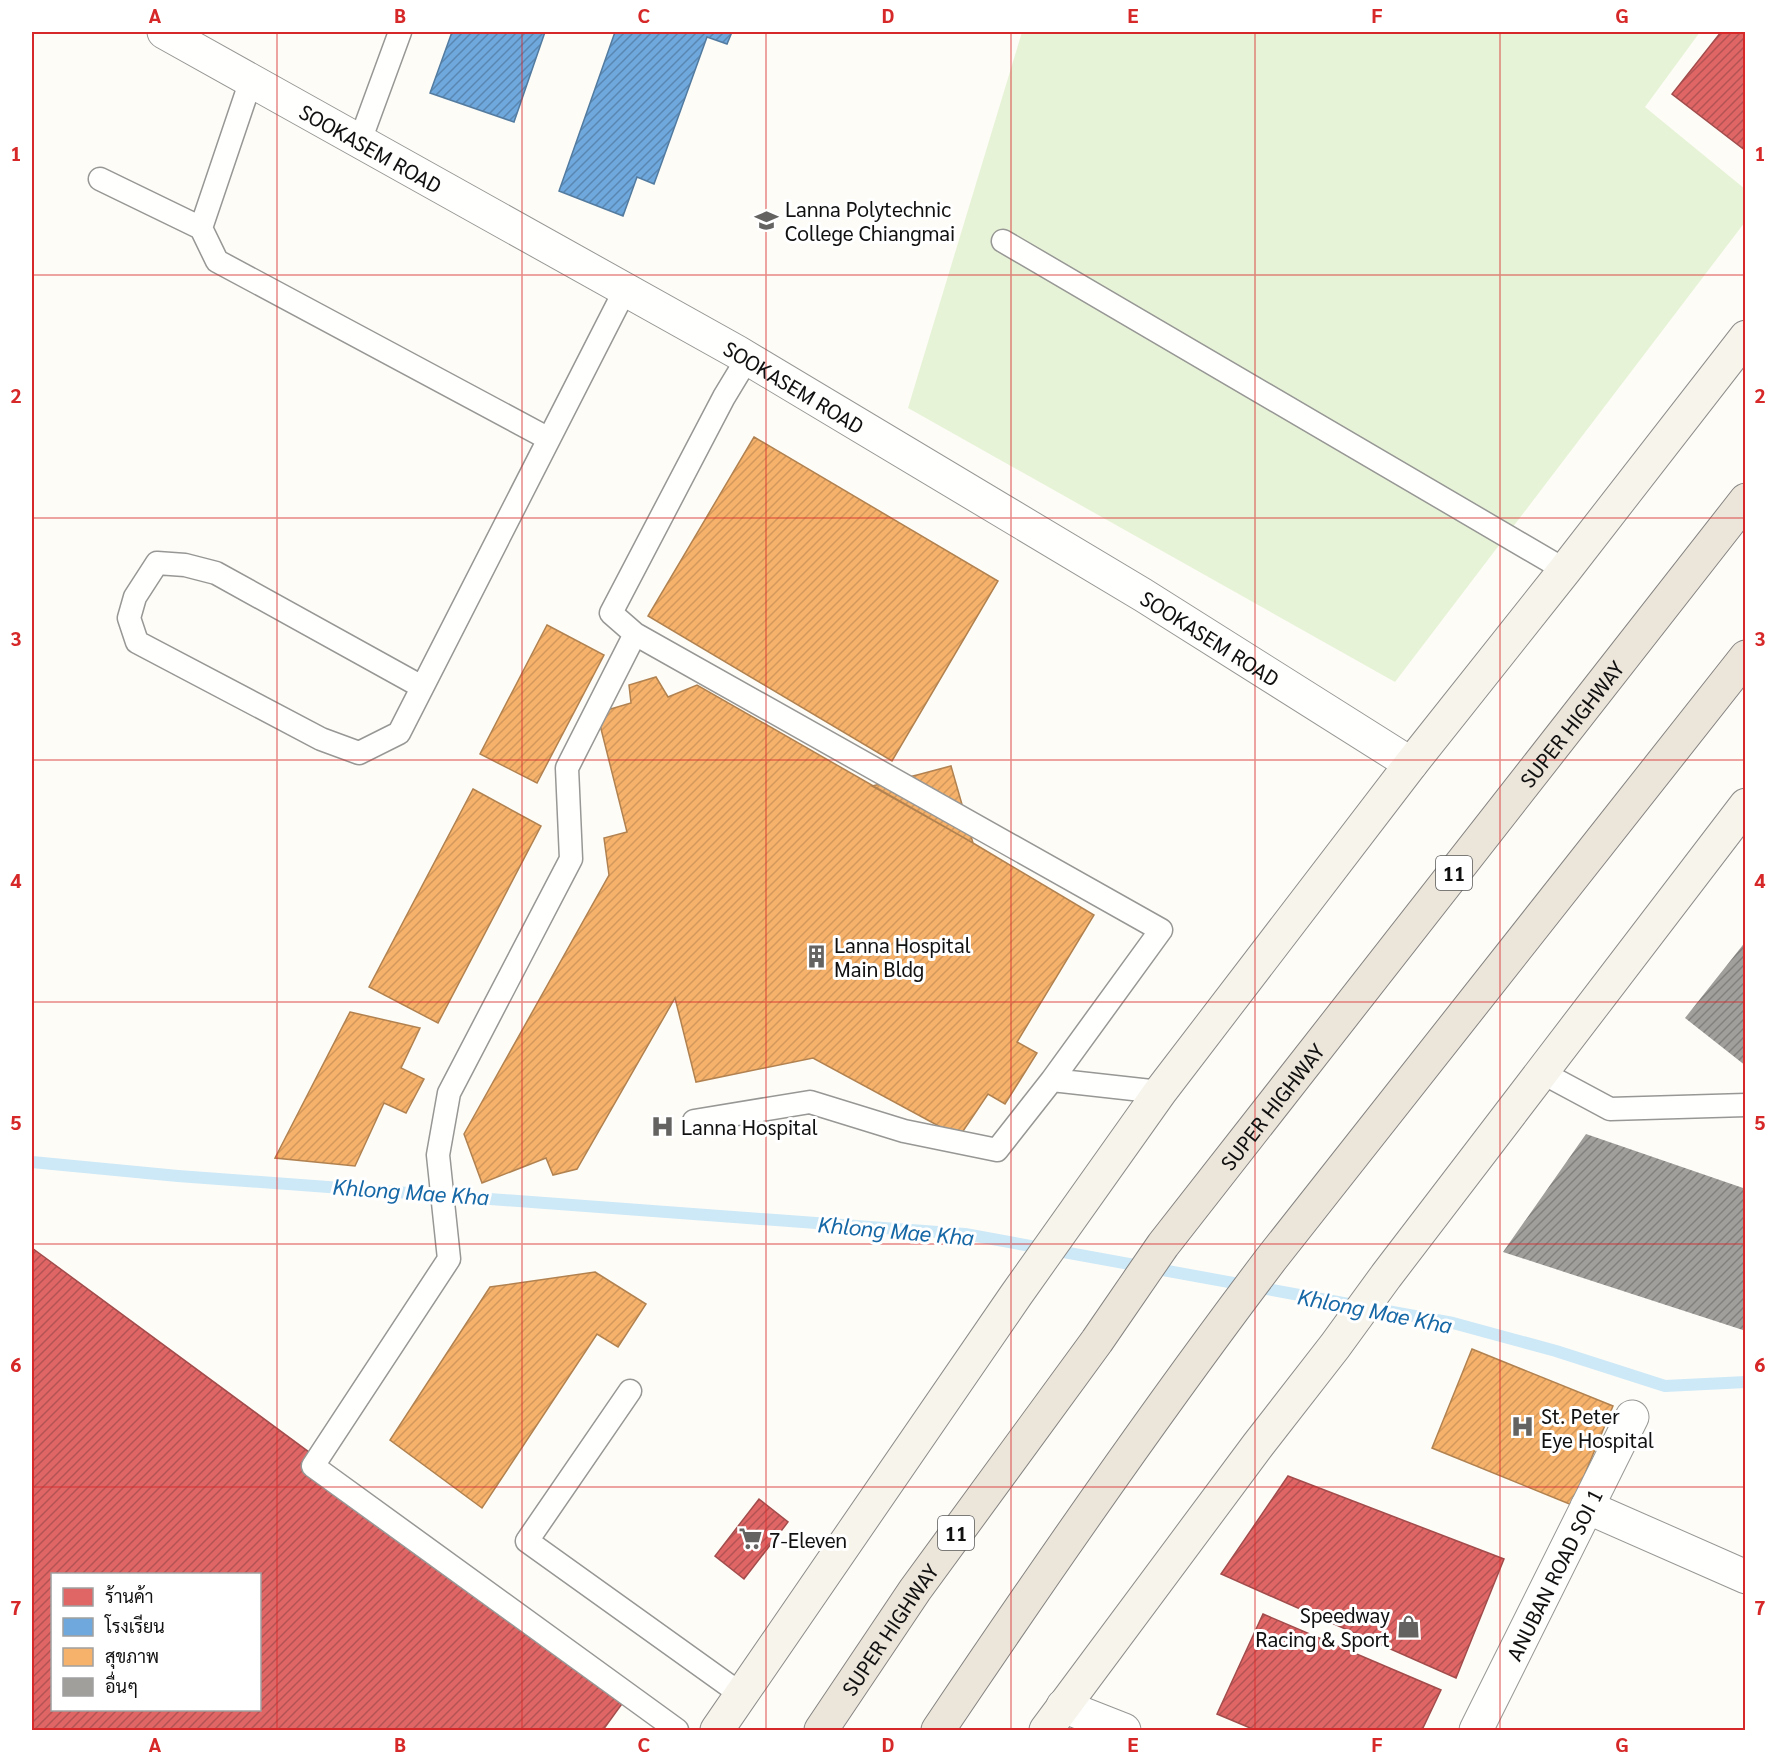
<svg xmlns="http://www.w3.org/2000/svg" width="1777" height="1762" viewBox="0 0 1777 1762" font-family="Georgia,Sarabun,serif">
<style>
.grass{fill:#e7f3d7}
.shops{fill:url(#shops-hatch);stroke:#a24c4c;stroke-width:1.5;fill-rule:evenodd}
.schools{fill:url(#schools-hatch);stroke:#537b9f;stroke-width:1.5}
.health{fill:url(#health-hatch);stroke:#b18250;stroke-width:1.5}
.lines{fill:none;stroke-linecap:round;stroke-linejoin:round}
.stream{stroke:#cde8f7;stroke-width:12}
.building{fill:url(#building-hatch)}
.service-casing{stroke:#979795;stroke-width:25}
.minor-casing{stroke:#979795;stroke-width:35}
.secondary-casing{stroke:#8e8d8b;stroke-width:35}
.trunk-casing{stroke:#858482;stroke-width:35}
.service{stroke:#fffffe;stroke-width:22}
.minor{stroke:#fffffe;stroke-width:33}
.secondary{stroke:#f6f4eb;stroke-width:33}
.trunk{stroke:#ece5da;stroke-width:33}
.grid{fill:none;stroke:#d62828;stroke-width:1.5;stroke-opacity:0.55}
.labels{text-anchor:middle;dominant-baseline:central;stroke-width:6;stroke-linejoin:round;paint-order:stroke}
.shield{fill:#fff;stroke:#585858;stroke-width:1.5}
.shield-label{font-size:20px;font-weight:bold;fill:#111}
.street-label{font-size:21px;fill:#111;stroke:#fff}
.poi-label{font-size:21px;fill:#111;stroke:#fff;text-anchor:start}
.water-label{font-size:22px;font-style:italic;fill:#1768a6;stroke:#fff}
.neatline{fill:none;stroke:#d62828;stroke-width:2}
.grid-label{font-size:20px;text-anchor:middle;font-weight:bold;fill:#d62828}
</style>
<defs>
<pattern id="shops-hatch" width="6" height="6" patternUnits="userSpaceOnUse" patternTransform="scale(1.5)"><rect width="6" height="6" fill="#e06666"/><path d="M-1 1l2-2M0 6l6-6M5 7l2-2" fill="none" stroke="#b45353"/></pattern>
<pattern id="schools-hatch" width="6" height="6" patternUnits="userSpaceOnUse" patternTransform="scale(1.5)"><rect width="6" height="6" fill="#6fa8dc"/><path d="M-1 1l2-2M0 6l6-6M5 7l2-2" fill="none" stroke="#5a87b1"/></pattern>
<pattern id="health-hatch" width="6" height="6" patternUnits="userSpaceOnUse" patternTransform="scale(1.5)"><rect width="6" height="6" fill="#f6b26b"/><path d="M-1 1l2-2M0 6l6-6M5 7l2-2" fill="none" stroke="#d2985c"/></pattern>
<pattern id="building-hatch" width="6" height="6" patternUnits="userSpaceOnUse" patternTransform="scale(1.5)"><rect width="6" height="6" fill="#a19f9c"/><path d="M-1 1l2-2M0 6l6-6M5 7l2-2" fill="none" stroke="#82807e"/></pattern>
</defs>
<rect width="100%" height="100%" fill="#fdfcf7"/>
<path class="grass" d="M1022 32H1700L1645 107 1745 189V222L1395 682 908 408Z"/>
<path class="shops" d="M1721 32H1746V151L1672 94Z
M32 1248 632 1690 603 1730H32ZM52 1574H260V1710H52Z
M1288 1476 1504 1559 1456 1678 1221 1574Z
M759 1499 788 1522 744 1579 715 1556Z
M1263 1614 1441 1690 1422 1730H1255L1217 1714Z"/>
<path class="schools" d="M452 32H545L514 122 430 93Z
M615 32H732L727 44 707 37 654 184 637 177 623 216 559 191Z"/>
<path class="health" d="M754 437 998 581 892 761 648 616Z
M547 625 604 655 537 783 480 754Z
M656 677 668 697 697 685 973 843 1094 915 1017 1042 1037 1053 1005 1104 988 1094 959 1137 813 1058 696 1082 675 998 577 1169 553 1175 546 1158 482 1183 464 1134 609 875 604 838 627 832 597 713 631 703 629 685Z
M951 766 973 843 872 786 917 775Z
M473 789 541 826 438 1023 369 987Z
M350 1012 420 1028 401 1068 424 1079 406 1113 384 1103 355 1166 275 1158Z
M595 1272 646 1304 618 1347 597 1334 482 1508 390 1440 490 1287Z
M1472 1349 1613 1406 1572 1505 1432 1448Z"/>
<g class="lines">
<path class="stream" d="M32 1162 178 1176 965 1234 1453 1323 1556 1351 1665 1386 1746 1382"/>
</g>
<path class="building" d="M1746 941V1066L1685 1018Z
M1586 1134 1746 1189V1331L1503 1252Z"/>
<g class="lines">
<defs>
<path id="service" d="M251 80 201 228 217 261 549 439
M360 141 400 32
M100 179 201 228
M1003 241 1565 570
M635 634 1161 930 1052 1080
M422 687 216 573 185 565 157 563 135 597 129 618 137 642 321 739 359 753 399 733 625 290
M1541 1072 1610 1109 1746 1105
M694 1121 810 1102 904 1131 997 1150 1052 1080 1160 1092
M630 1391 527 1541 742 1695
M677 1730 313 1466 449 1259 438 1155 449 1093 571 859 567 768 635 634 611 613 724 397 747 359"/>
<g id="minor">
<path id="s1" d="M164 32 737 352 1143 595 1411 764"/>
<path d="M1587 1507 1746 1577"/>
<path d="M1063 1706 1124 1730"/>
<path id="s2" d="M1476 1730 1632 1417"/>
</g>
<path id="secondary" d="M717 1730 1016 1295 1160 1092 1411 764 1565 570 1746 337
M1046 1730 1258 1445 1335 1346 1386 1276 1746 805"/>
<g id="trunk">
<path id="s3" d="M821 1730 915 1590 1097 1341 1163 1245 1746 500"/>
<path d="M938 1730C1045 1571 1155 1412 1271 1259L1746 657"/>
</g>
</defs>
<use href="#service" class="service-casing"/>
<use href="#minor" class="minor-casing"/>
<use href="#secondary" class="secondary-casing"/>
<use href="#trunk" class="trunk-casing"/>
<use href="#service" class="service"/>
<use href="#minor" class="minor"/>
<use href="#secondary" class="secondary"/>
<use href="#trunk" class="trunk"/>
</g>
<path class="grid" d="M277 32V1730M522 32V1730M766 32V1730M1011 32V1730M1255 32V1730M1500 32V1730M32 275H1746M32 518H1746M32 760H1746M32 1002H1746M32 1244H1746M32 1487H1746"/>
<defs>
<symbol id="university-bare" viewBox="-9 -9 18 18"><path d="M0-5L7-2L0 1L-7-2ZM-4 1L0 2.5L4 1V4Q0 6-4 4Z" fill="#646362" stroke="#fff" stroke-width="2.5" paint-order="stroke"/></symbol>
<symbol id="building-bare" viewBox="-9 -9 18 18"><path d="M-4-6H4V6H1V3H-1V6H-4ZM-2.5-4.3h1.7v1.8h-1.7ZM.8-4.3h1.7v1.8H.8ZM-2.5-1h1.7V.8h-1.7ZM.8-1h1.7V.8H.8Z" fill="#646362" stroke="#fff" stroke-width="2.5" paint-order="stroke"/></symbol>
<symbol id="hospital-bare" viewBox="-9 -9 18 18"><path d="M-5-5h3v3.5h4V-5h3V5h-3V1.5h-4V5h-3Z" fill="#646362" stroke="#fff" stroke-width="2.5" paint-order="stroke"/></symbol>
<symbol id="supermarket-bare" viewBox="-9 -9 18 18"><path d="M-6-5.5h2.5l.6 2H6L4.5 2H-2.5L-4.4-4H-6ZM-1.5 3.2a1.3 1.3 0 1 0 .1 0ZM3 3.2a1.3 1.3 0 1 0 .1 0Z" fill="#646362" stroke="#fff" stroke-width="2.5" paint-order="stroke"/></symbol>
<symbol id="shop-bare" viewBox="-9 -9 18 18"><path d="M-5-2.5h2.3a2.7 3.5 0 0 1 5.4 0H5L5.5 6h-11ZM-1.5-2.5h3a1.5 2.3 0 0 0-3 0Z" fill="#646362" stroke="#fff" stroke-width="2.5" paint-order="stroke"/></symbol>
</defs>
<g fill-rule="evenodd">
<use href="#university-bare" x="750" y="204" width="33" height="33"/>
<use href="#building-bare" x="800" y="940" width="33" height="33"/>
<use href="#hospital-bare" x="646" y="1110" width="33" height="33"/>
<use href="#hospital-bare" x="1506" y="1410" width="33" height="33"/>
<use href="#supermarket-bare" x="734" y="1522" width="33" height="33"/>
<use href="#shop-bare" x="1392" y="1610" width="33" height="33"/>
</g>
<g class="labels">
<g class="shield">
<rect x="1436" y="856" width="36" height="34" rx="4.5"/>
<rect x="938" y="1516" width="36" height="34" rx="4.5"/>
</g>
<g class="shield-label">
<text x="1454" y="873">11</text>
<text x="956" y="1533">11</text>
</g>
<g class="street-label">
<text stroke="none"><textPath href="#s1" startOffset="237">SOOKASEM ROAD</textPath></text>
<text stroke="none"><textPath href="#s1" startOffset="723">SOOKASEM ROAD</textPath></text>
<text stroke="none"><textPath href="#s1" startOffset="1209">SOOKASEM ROAD</textPath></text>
<text stroke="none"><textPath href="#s3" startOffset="1256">SUPER HIGHWAY</textPath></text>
<text stroke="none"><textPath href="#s3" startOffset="770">SUPER HIGHWAY</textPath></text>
<text stroke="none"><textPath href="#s2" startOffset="174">ANUBAN ROAD SOI 1</textPath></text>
<text stroke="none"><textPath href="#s3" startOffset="122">SUPER HIGHWAY</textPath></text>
</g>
<g class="poi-label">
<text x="785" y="208">Lanna Polytechnic<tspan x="785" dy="24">College Chiangmai</tspan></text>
<text x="834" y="944">Lanna Hospital<tspan x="834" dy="24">Main Bldg</tspan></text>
<text x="681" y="1126">Lanna Hospital</text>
<text x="1541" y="1415">St. Peter<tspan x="1541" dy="24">Eye Hospital</tspan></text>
<text x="769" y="1539">7-Eleven</text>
<text x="1390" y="1614" text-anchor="end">Speedway<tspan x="1390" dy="24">Racing &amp; Sport</tspan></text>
</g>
<g class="water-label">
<text transform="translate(411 1191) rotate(4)">Khlong Mae Kha</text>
<text transform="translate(896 1230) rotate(5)">Khlong Mae Kha</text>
<text transform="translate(1375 1310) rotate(11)">Khlong Mae Kha</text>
</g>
</g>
<rect width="1777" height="1762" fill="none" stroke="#ffffff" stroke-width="66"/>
<rect x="51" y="1573" width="210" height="138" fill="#ffffff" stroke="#a0a0a0" stroke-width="1.5"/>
<rect x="63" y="1588" width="30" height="18" fill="#e06666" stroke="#a0a0a0" stroke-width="1.5"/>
<text x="105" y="1603" font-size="18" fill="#111111">ร้านค้า</text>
<rect x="63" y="1618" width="30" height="18" fill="#6fa8dc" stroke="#a0a0a0" stroke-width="1.5"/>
<text x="105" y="1633" font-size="18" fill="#111111">โรงเรียน</text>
<rect x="63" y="1648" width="30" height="18" fill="#f6b26b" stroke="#a0a0a0" stroke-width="1.5"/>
<text x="105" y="1663" font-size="18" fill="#111111">สุขภาพ</text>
<rect x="63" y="1678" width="30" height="18" fill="#a19f9c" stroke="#a0a0a0" stroke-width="1.5"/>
<text x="105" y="1693" font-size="18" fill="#111111">อื่นๆ</text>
<rect x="33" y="33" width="1711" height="1696" class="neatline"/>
<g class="grid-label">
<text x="155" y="23">A</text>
<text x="400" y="23">B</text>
<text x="644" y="23">C</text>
<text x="888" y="23">D</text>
<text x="1133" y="23">E</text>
<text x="1377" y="23">F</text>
<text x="1622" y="23">G</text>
<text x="16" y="161">1</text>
<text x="1760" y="161">1</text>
<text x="16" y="403">2</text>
<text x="1760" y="403">2</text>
<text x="16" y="646">3</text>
<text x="1760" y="646">3</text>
<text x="16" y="888">4</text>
<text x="1760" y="888">4</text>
<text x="16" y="1130">5</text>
<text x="1760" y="1130">5</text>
<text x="16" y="1372">6</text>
<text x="1760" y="1372">6</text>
<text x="16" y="1615">7</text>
<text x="1760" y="1615">7</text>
<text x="155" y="1752">A</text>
<text x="400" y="1752">B</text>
<text x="644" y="1752">C</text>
<text x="888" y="1752">D</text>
<text x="1133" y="1752">E</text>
<text x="1377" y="1752">F</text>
<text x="1622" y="1752">G</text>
</g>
</svg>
